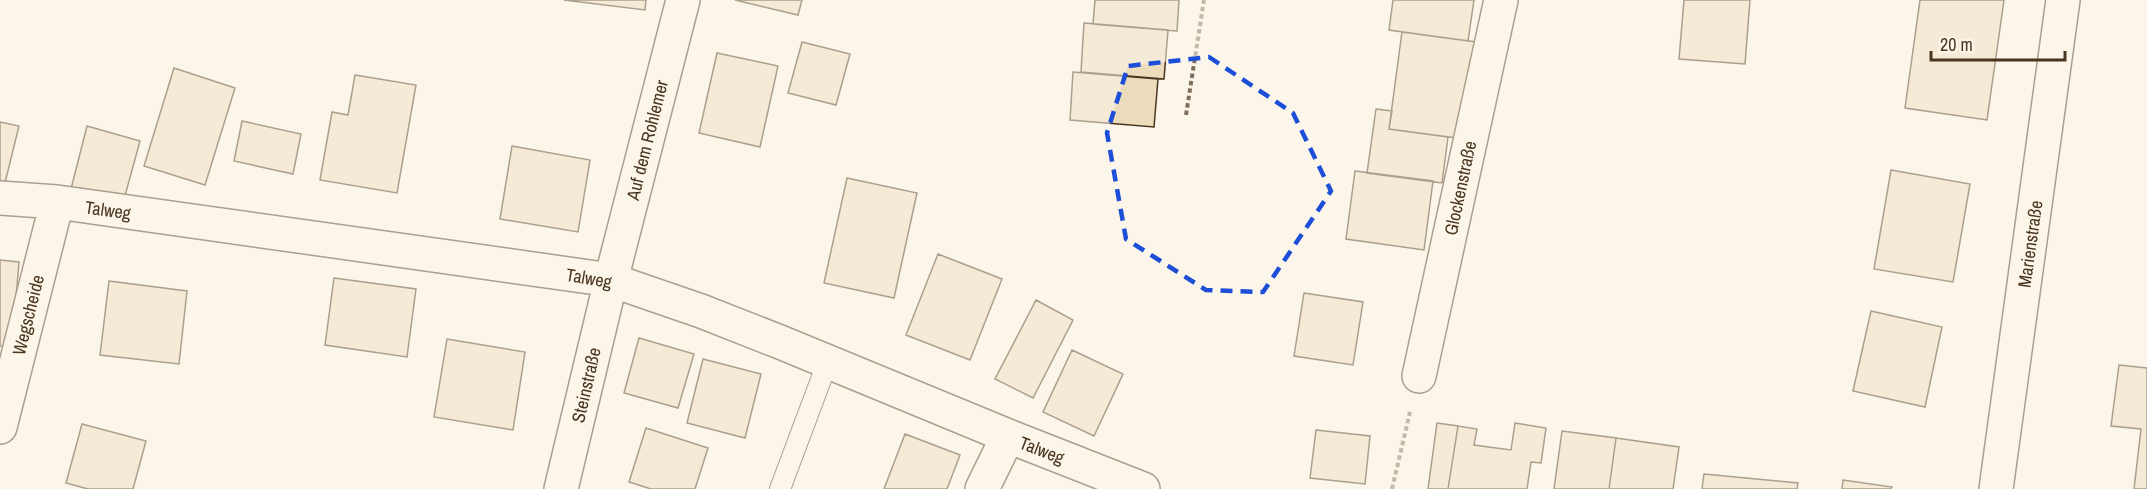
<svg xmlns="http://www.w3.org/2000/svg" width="2147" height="489" viewBox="0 0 2147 489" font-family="'Archivo Narrow',sans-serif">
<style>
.building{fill:#ecdcbc;stroke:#4a3520;stroke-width:1.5}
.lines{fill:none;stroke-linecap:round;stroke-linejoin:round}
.service-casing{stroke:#4a3520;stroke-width:22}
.minor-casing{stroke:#4a3520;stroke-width:36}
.path{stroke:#7f6f5c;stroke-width:4;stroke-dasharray:4.5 3;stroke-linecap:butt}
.service{stroke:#fbf6e9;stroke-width:20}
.minor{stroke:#fbf6e9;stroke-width:33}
.marked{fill:none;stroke:#1d4ed8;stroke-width:4.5;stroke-dasharray:12 8;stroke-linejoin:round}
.labels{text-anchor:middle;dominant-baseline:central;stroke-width:4.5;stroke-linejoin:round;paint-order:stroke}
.street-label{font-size:18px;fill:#4a3520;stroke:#fbf6e9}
</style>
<rect width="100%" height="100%" fill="#fbf6e9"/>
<path class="building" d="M564 0H646L645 10Z
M735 0H802L798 15Z
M1095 0H1179L1177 31 1093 24Z
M1393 0H1474L1468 41 1389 30Z
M1684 0H1750L1745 64 1679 59Z
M1920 0H2004L1987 120 1905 108Z
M1084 23 1168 30 1164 79 1081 72Z
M1402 32 1476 42 1464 139 1389 129Z
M802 42 850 54 836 105 788 93Z
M717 53 778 66 760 147 699 133Z
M174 68 235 88 205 185 144 166Z
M1073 72 1158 79 1154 127 1070 120Z
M355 75 416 85 397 193 320 180 332 112 348 115Z
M1376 109 1392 111 1389 129 1448 137 1442 183 1367 173Z
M242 121 301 134 293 174 234 161Z
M0 122 19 126 3 191 0 190Z
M87 126 140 141 123 203 71 189Z
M512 146 590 160 578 232 500 219Z
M1891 170 1970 184 1953 282 1874 269Z
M1355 171 1433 181 1424 250 1346 239Z
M847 178 917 193 894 298 824 283Z
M938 254 1002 279 970 360 906 335Z
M0 260 19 262 12 347 0 346Z
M334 278 416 289 407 357 325 345Z
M109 281 187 291 179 364 100 355Z
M1304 293 1363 302 1353 365 1294 356Z
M1036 300 1073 320 1033 398 995 379Z
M1871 311 1942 327 1925 407 1853 391Z
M639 338 694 354 678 408 624 393Z
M447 339 525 352 513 430 434 417Z
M1072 350 1123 374 1094 436 1043 412Z
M703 359 761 374 745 438 687 423Z
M2119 365 2147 368V489H2134L2141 429 2111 426Z
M1437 423 1458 426 1448 489H1428Z
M1515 423 1546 428 1541 463 1531 462 1527 489H1448L1458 426 1477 429 1474 445 1511 450Z
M82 424 146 441 133 489H88L66 483Z
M646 428 708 448 695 489H651L629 482Z
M1316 430 1370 436 1365 484 1310 478Z
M1562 431 1616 438 1609 489H1554Z
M905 434 960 455 947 489H884Z
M1616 438 1679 447 1673 489H1609Z
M1704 474 1798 483 1797 489H1702Z
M1843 480 1892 487 1891 489H1842Z"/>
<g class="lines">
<defs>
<path id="service" d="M780 489 828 361"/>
<path id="minor" d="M0 198 57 202 611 280 701 311 780 342 1008 436 1143 489
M1419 376 1501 0
M0 427 57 202
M561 489 611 280 683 0
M982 489 1008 436
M1996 489 2063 0"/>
</defs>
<use href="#service" class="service-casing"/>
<use href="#minor" class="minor-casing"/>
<path class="path" d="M1186 115 1204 0
M1392 489 1410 412"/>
<use href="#service" class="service"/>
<use href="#minor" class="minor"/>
</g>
<path d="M0 0H2147V489H0ZM1209 57 1293 113 1331 191 1263 292 1206 290 1126 239 1107 133 1128 66Z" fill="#fbf6e9" fill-opacity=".55" fill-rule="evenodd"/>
<path class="marked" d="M1209 57 1293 113 1331 191 1263 292 1206 290 1126 239 1107 133 1128 66Z"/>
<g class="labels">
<g class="street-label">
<text transform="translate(647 140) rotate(-76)">Auf dem Rohlemer</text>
<text transform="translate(1460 188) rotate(-78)">Glockenstraße</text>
<text transform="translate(108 210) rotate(8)">Talweg</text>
<text transform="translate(2030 244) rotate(-82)">Marienstraße</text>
<text transform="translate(589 278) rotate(10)">Talweg</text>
<text transform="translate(28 315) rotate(-76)">Wegscheide</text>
<text transform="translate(586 385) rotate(-77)">Steinstraße</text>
<text transform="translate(1042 450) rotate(21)">Talweg</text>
</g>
</g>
<path d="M1931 51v9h134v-9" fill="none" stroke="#4a3520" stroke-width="3"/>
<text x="1940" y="51" font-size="18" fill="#4a3520" stroke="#fbf6e9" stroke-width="4.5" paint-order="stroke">20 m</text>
</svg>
